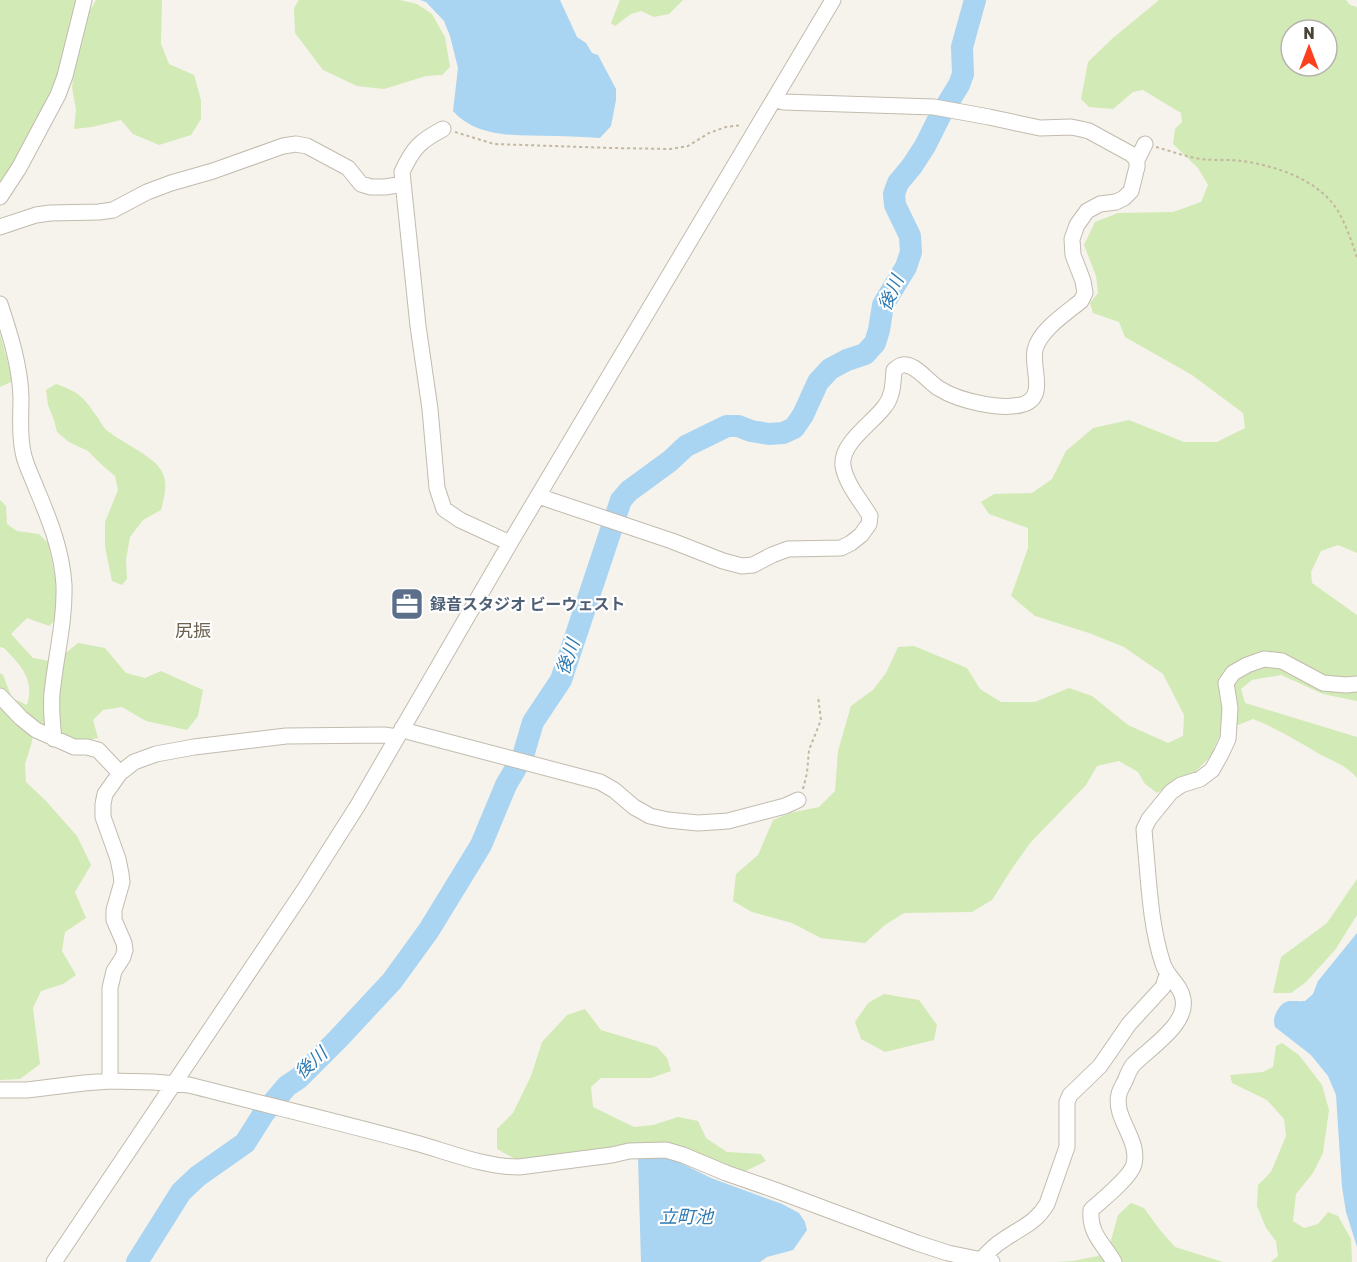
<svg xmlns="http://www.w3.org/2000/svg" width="1357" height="1262" viewBox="0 0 1357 1262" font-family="Rubik,'Noto Sans JP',sans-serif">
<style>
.green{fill:#d2eab5;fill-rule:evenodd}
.water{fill:#a9d4f2}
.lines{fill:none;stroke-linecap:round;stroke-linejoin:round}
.river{stroke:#a9d4f2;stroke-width:22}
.minor-casing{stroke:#c2bbae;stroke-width:17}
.path{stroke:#c4b79f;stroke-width:2;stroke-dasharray:3 3;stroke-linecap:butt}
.minor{stroke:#fff;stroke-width:15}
.labels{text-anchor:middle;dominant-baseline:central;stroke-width:4.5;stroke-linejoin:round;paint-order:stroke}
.service-label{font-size:16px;font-weight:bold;fill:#4e5e75;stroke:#fff;text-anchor:start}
.water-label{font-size:18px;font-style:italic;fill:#2e7ab2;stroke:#fff}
.neighbourhood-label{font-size:18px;fill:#6e6250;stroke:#fff}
</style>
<rect width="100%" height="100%" fill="#f6f3ec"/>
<path class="green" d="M0 0H79L54 90 24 149 0 185Z
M96 0H162L161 44 169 64 194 75 201 100V119L191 135 159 145 133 134 121 120 92 127 74 129 76 110 72 87 77 49 88 14Z
M299 0H400L417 4 432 14 445 37 450 67 442 75 426 76 384 89 357 86 323 70 295 33 294 8Z
M620 0H683L669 14 654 17 641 11 631 14 615 26 611 23Z
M1159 0H1346L1350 5 1357 7V553L1338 545 1321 551 1311 572 1312 583 1357 615V701L1323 694 1281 675 1252 680 1241 689 1245 703 1357 737V778C1347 766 1335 762 1321 755 1298 741 1278 729 1253 719L1221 732 1211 756 1194 773 1173 783 1157 793 1145 784 1138 772 1119 761 1097 766 1086 785 1031 842 1013 867 992 900 972 912 904 913 885 925 865 943 821 938 792 923 752 912 733 901 736 874 758 855 773 820 790 813 819 807 835 791 838 751 851 706 873 690 886 673 898 647 914 646 967 668 980 689 1001 702H1035L1069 688 1092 696 1128 725 1168 743 1183 736 1184 715 1163 674 1124 647 1089 633 1035 616 1011 596 1028 548V528L989 514 981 502 994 494 1032 493 1052 479 1066 451 1093 428 1129 420 1184 442H1217L1245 428 1243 413 1192 375 1125 337 1119 322 1093 313 1090 303 1098 293 1096 276 1084 245 1095 222 1118 213 1173 212 1201 202 1208 185 1198 168 1173 144 1175 129 1182 122 1181 113 1143 90 1133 92 1113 109 1089 107 1081 99 1088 62 1113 38ZM1291 30H1327V66H1291Z
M0 334 13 381 0 387Z
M56 384C80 392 84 398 98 418 101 423 104 429 109 432 123 443 153 456 161 470 169 483 164 497 161 510L143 520 130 537 126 560 127 579 122 585 112 581 105 547V522L118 490 115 476 102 465 88 451 69 442 57 432 54 420 48 405 46 390Z
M0 500 6 506 7 524 17 531 39 534 48 543 57 587 60 616 49 626 27 618 11 634 33 658 55 662 78 643 105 648 126 673 145 678 161 671 203 690 198 716 187 730 146 721 122 707 103 710 93 720 98 738 80 742 33 736 31 745 25 764 26 782 46 801 77 836 91 865 75 892 86 918 65 932 62 951 76 975 63 984 41 991 33 1008 40 1064 20 1079 0 1080V673L3 675 12 698 27 705C35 679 21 666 4 648L0 647Z
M1357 879V915L1335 950 1306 982 1291 993H1273L1281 957 1327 923Z
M884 994 919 1000 937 1025 934 1040 885 1052 861 1039 855 1022 868 1003Z
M585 1009 601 1030 657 1047 667 1058 671 1071 651 1078H601L591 1087 593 1107 634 1127 653 1125 678 1117 698 1121 706 1138 727 1152 761 1154 766 1161 746 1171 719 1164 685 1148 597 1151 515 1159 497 1149V1129L513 1113 531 1076 542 1042 567 1015Z
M1282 1043 1299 1055 1322 1085 1329 1110 1323 1153 1313 1173 1296 1194 1293 1221 1304 1228 1318 1224 1328 1212 1338 1216 1351 1239 1352 1262H1271L1278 1256 1276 1241 1266 1228 1257 1206 1258 1185 1271 1172 1286 1136 1284 1119 1267 1100 1232 1083 1230 1075 1263 1072 1273 1067 1276 1046Z
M1131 1203 1144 1208 1160 1230 1175 1247 1223 1262H1056L1073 1261 1098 1256 1110 1244 1118 1215Z"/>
<path class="water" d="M420 0H560L577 37 586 43 592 53 598 55 616 89V100L611 126 600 138C585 137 569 136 554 136 519 135 478 139 453 111L458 68 450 36 444 21 426 2Z
M1357 933V1247L1346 1212 1342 1187 1336 1095 1328 1076 1311 1055 1275 1027C1273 1020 1274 1017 1277 1011 1285 997 1291 1002 1305 1001L1313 994 1318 981Z
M657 1157 675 1160 711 1178 782 1204 799 1213 805 1222 807 1230 793 1250 767 1257 760 1262H641L638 1158Z"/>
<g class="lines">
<path class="river" d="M137 1262 181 1192 198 1176 245 1143 264 1113 287 1086 299 1078 338 1039 392 981 429 930 481 845 506 785 523 756 533 722 561 680 621 500 629 491 670 461 686 446 727 426H738L751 431 769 434 783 433 794 428 803 415 818 382 830 369 847 360 865 354 875 343 879 330 883 305 906 267 911 252 910 236 895 205 894 194 898 183 912 166 925 146 941 114 959 85 963 74 962 47 975 0"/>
<defs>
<path id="minor" d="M774 99 783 102 934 107 989 117 1040 128 1071 127 1081 129 1089 131 1131 154 1137 160
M443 129C420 141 413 148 402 172L418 326 430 409 437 488 444 509 460 520 510 543
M0 197 19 168 58 95 65 76 84 0
M0 227 36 215 50 213 99 212 113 210 147 192 171 183 213 171 283 146 296 144 307 146 348 168 361 184 371 187H385L403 184
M0 304C10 334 20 366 21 397 21 416 19 433 23 452 25 464 32 477 37 490 50 521 62 551 64 585 65 619 57 651 53 685 50 702 52 721 54 739
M538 496 672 541 723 561 742 566 753 565 772 555 788 549 841 548 851 543 861 535 869 524 870 516C861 501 846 484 843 466 840 443 873 423 885 406 893 396 893 383 894 370 898 367 901 364 906 365 919 367 929 383 940 389 959 401 1003 411 1024 404 1047 396 1031 367 1035 350 1039 331 1066 313 1081 301L1085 293 1083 281 1073 255 1072 239 1077 225 1087 211 1100 204 1116 202 1124 198 1131 191 1137 167V160L1145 144
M0 696 21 718 36 730 74 747H87L98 750 120 773
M402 728 410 732 600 782 614 790 634 807 650 816 668 820 698 823 728 821 785 806 798 800
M110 1081V988L114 971 123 957 125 950 124 943 114 920V910L122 882 121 874 118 859 103 817V804L105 794 120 773 134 762 156 754 194 747 286 736 384 735 397 737
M0 1090H27L84 1083 110 1081 153 1082 189 1085C263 1104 338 1122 412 1142 447 1151 482 1167 519 1167L612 1155 629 1151 666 1150 683 1155 726 1173 775 1190 917 1243 948 1253 992 1262
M982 1259C988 1252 995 1245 1003 1240 1020 1228 1036 1223 1047 1204L1067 1147V1102L1070 1095 1100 1066 1129 1024 1163 987 1167 975
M54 1262 304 890 358 805 510 543 833 0
M1114 1262C1103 1243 1089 1234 1091 1210 1102 1200 1131 1177 1134 1164 1140 1139 1113 1118 1119 1094 1120 1090 1123 1085 1125 1081 1127 1076 1129 1070 1133 1065 1148 1049 1188 1025 1183 999 1181 985 1167 977 1163 964 1150 925 1149 882 1145 842L1144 829 1149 819 1171 792 1181 785 1200 779 1212 770 1221 754 1228 739 1230 708 1226 683 1233 673 1247 665 1264 659 1282 661 1323 683 1346 685 1357 684"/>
</defs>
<use href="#minor" class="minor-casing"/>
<path class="path" d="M455 132 494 144 612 148 670 149 688 146 709 133 726 127 742 125
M1156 147C1171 151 1186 157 1201 159 1215 161 1229 159 1242 161 1277 166 1319 180 1338 211 1346 225 1352 242 1357 258
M803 789 807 773 809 750 821 720 818 696"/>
<use href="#minor" class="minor"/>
</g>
<defs>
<symbol id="office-square" viewBox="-11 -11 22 22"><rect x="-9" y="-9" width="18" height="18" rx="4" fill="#5c6f8a" stroke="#fff"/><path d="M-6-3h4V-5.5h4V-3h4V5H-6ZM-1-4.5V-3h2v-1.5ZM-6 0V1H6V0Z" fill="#fff"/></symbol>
</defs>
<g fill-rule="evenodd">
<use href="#office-square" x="388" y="585" width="38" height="38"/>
</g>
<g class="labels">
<g class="service-label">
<text x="430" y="604">録音スタジオ ビーウェスト</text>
</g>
<g class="water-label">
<text transform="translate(891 293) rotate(-66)">後川</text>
<text transform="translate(568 657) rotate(-71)">後川</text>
<text transform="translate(311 1063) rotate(-42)">後川</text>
<text x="686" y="1217">立町池</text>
</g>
<g class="neighbourhood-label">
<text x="193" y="631">尻振</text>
</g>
</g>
<g transform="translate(1309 48)"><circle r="28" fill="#ffffff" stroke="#b7b4b0" stroke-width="1.5"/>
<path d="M0-4.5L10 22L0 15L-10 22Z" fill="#fc3f1d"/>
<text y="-9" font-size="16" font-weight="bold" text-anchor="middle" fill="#4b4439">N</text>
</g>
</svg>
